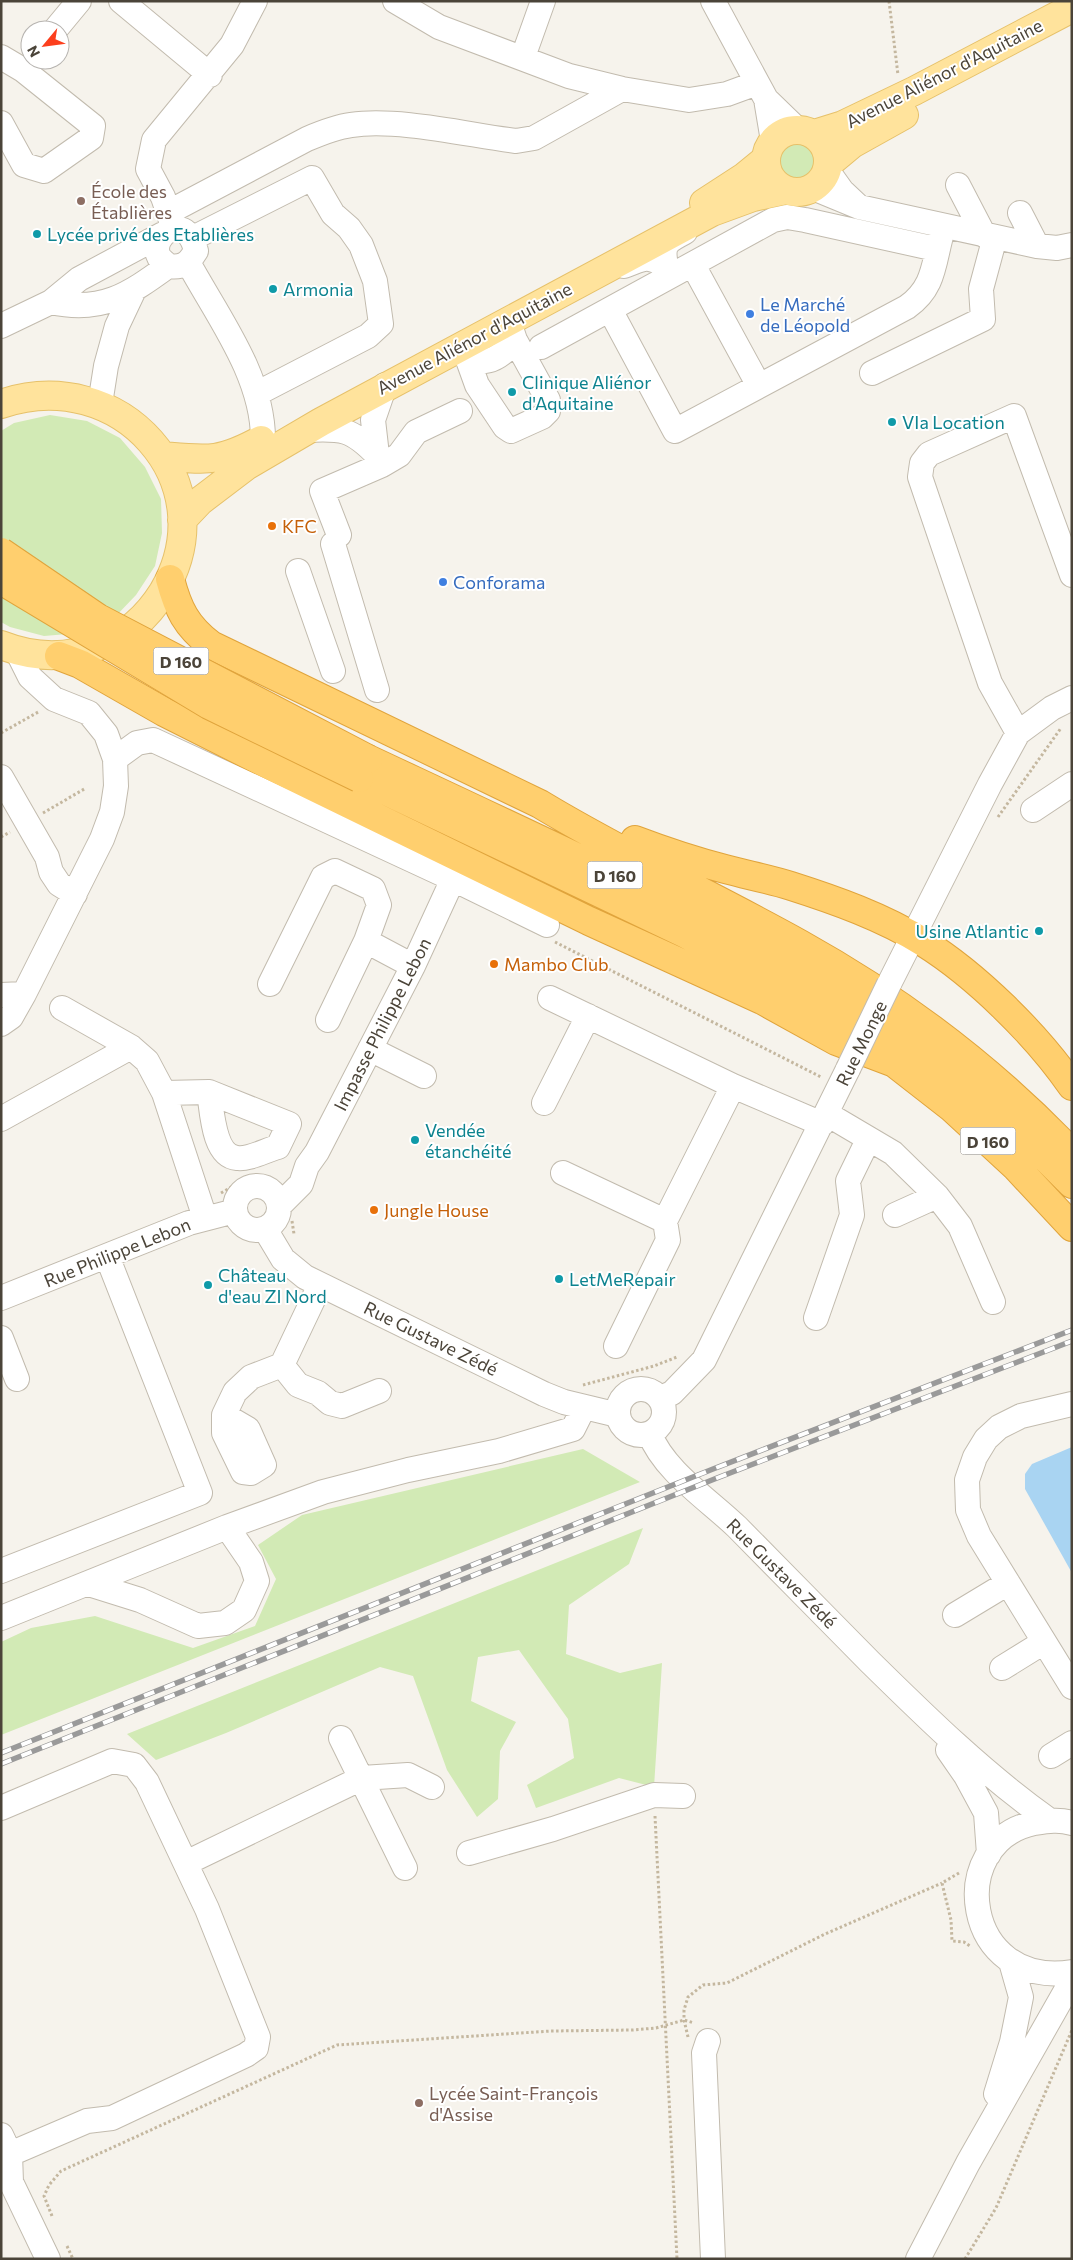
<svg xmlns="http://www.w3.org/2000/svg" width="1073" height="2260" viewBox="0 0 1073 2260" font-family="Commissioner,sans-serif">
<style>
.green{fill:#d2eab5}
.water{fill:#a9d4f2}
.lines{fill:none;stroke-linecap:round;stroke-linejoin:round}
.minor-casing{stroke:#c2bbae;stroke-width:26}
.major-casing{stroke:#e6c16a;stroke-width:30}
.highway-casing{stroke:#e0a43c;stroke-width:30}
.path{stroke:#c4b79f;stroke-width:3;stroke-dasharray:2.5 2.5;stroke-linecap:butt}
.minor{stroke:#fff;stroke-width:24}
.major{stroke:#ffe39c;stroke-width:28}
.highway{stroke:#ffcf6e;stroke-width:28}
.rail-casing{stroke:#9a9a9a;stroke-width:5.5}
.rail{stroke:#fff;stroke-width:4;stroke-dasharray:11;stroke-linecap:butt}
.minor-bridge-casing{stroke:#c2bbae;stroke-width:26;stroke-linecap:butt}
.highway-bridge-casing{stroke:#e0a43c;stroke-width:30;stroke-linecap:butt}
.minor-bridge{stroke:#fff;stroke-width:24}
.highway-bridge{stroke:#ffcf6e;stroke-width:28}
.education-dot{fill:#8d6e63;stroke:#fff;stroke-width:2}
.culture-dot{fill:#0f9aa8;stroke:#fff;stroke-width:2}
.shop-dot{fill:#3f7fe0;stroke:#fff;stroke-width:2}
.food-dot{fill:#e8710a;stroke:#fff;stroke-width:2}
.labels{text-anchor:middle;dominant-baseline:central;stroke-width:4;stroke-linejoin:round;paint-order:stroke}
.shield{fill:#fff;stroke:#817c74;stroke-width:1}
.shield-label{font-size:16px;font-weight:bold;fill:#4b4439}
.street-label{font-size:18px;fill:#4b4439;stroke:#fff}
.education-label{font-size:18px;fill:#785e54;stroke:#fff;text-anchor:start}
.culture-label{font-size:18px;fill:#0d838f;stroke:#fff;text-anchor:start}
.shop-label{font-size:18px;fill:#366cbe;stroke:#fff;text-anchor:start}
.food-label{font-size:18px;fill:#c56008;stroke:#fff;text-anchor:start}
</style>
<rect width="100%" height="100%" fill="#f6f3ec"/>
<path class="green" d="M777 162a19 19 0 1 1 38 0a19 19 0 1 1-38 0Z
M50 415 87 421 120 438 145 467 161 499 162 533 155 566 136 595 114 618 79 633 44 636 10 627 1 622V431L14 423Z
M583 1449 640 1482 1 1735V1642L31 1628 95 1616 193 1648 255 1626 276 1579 258 1545 302 1515Z
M643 1528 629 1564 569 1605 566 1654 620 1673 662 1663 654 1787 619 1778 536 1808 527 1785 574 1758 568 1719 519 1650 478 1657 471 1701 516 1722 500 1751 498 1799 477 1817 447 1770 413 1676 380 1667 226 1733 156 1760 127 1734Z"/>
<path class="water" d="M1072 1447V1573L1025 1489V1474L1032 1464Z"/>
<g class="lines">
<defs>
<path id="minor" d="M121 1 210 75
M395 1 439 27 569 76 622 89 689 100 727 94 757 83
M713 1 766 99
M55 30 79 1
M1 57 23 70 93 126 91 138 44 171 24 165 1 123
M523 57 543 1
M773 141 766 99 797 129
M958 185 984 235
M813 188 859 207 842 191 827 170
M859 207 1037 246 1057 248 1072 245
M169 212 307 139C321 133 336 127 351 125 398 118 468 135 516 141L534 138 622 89
M1020 213 1037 246
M174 229 163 197 148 169 154 140 232 45 255 1
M193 238 312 178 333 214 349 228 361 245 375 281 381 324 368 336 256 394
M189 264C218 317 263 376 263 439
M693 265 759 386
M624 266C644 259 645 254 666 266 662 244 666 242 685 232
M51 302C102 313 128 295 168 266 183 268 188 264 196 251 187 209 148 235 159 257 161 260 166 263 168 266
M610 310 675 431 907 307C937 286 933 259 944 226
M1 326 51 302 79 279 163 234
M541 347 773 220 787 217 805 220 936 249
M458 351C479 370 499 361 515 340L510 325
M468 360 477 385 505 427 511 431 542 417 548 411V400L515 340
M872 373 983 319 981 289 995 237
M100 404 106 366 117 326 134 290
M307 430C342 428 352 429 377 455
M377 455 373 420 385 385
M339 535 322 491 382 465 399 455 416 432 460 411
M333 544 377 690
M298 571 333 671
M1018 733 990 683 920 477 922 463 929 454 1014 416 1072 575
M115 759 137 743 153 740 453 879
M1 777 47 857 51 872 59 884 75 894
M1033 810 1072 784
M366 941 413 966
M270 984 323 877 335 871 373 889 379 905 366 941 328 1020
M889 984 990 784 1018 733 1052 708 1072 698
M1 995 24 994 102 839 112 812 116 786 115 759 106 734 89 713 54 699 30 677 17 651
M550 998 733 1086 822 1124
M62 1008 131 1047 147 1061 164 1093 205 1218
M1 1024 11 1017 24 994
M370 1049 424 1076
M164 1093 209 1092 289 1124 278 1147C266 1150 248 1160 237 1158 213 1156 212 1110 209 1092
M544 1103 588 1016
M827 1114 893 1153 937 1196 960 1226 993 1302
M1 1119 131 1047
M563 1173 665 1221
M235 1208a22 22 0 1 1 44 0a22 22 0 1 1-44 0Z
M279 1206 301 1184 307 1166 317 1152 413 966 453 879 547 925
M895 1215 937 1196
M265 1229 283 1259 305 1277 544 1394 564 1402 618 1415
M1 1298 189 1223 235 1211
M816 1318 852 1215 848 1181 868 1140
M1 1338 17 1379
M616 1346 668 1240 665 1221 733 1086
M282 1365 298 1385 318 1393 330 1403 342 1406 379 1391
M618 1412a23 23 0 1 1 46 0a23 23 0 1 1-46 0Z
M660 1398 672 1393 704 1360 848 1069
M1072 1404 1021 1416 999 1427 986 1439 975 1457 967 1480 968 1510 979 1536 1072 1687
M224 1415 248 1429 264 1465 251 1473 243 1472 224 1433V1415L235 1392 251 1377 282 1365 320 1285
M650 1434C663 1470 709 1500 737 1527 781 1572 826 1617 870 1662 927 1718 984 1774 1049 1820
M1 1571 200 1493 107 1256
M89 1584 140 1600 198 1626 225 1623 244 1610 257 1581 251 1562 227 1527
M955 1615 1008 1583
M1 1618 227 1527 323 1492 408 1470 499 1451 573 1429 584 1407
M1002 1668 1044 1642
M341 1738 405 1868
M948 1750 966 1776 986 1813 989 1854
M1051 1756 1072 1743
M1 1808 112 1761 134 1765 147 1782 207 1909 258 2037 256 2048 246 2055 112 2118 87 2121 10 2154
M1072 1823C1059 1819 1047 1821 1034 1823 944 1842 963 1989 1072 1972
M469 1853 553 1829 654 1795 683 1796
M186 1863 362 1778 408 1775 432 1787
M708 2041 704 2053 713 2259
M996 2094 1012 2042 1021 1997 1011 1962
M1 2135 10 2154 11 2182 48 2259
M918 2259 968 2163 1072 1980"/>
<path id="major" d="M766 161a31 31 0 1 1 62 0a31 31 0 1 1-62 0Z
M814 134 843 125 914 91 1072 8
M828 164 852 144 904 115
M704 203 744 177 766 159
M1 404C119 363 228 482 163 592 148 616 127 635 101 645 68 659 34 658 1 645
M162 456C207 460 219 463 261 440
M182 520 200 501 246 466 321 422 712 212 753 197 786 190"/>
<path id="highway" d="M170 579C178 609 186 626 211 645L540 804C624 855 714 896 800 944 899 999 993 1070 1072 1153
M59 656 80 664 164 712 275 768 589 921 762 1000 836 1041 897 1064
M368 759C464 804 561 849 657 896 707 921 758 944 805 972 903 1030 992 1103 1072 1184
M359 778 682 932 796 991 843 1023 952 1108 1016 1167 1072 1227
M635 840C664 851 694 861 725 869 747 875 769 879 791 886 835 900 883 917 923 942 976 975 1036 1034 1072 1086"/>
</defs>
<use href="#minor" class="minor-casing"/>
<use href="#major" class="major-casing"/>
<use href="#highway" class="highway-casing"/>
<path class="path" d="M889 1 898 75
M1 733 40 711
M43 813 86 788
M998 817 1061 728
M1 837 10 832
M555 942 821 1077
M221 1193 244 1180
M292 1221 294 1234
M583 1385 654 1366 677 1357
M655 1816 677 2259
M959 1873 942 1883 951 1920 952 1941 964 1942 970 1946
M688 2037 684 2020V2010L688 1997 703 1985 727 1983 825 1934 942 1883
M52 2216 44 2196 49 2185 61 2171 337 2045 551 2031 633 2030 656 2028 684 2020 694 2023
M67 2246 73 2259
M965 2259 996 2208 1072 2030"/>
<use href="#minor" class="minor"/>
<use href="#major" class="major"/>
<use href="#highway" class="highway"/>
<defs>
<path id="rail" d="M1 1753 713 1469 1072 1330
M1 1764 717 1478 1072 1341"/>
</defs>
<use href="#rail" class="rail-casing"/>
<use href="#rail" class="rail"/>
<defs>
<path id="minor-bridge" d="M848 1069 889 984"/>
<path id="highway-bridge" d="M1 552 98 618 368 759
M1 580 209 705 359 778"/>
</defs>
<use href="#minor-bridge" class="minor-bridge-casing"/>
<use href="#highway-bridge" class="highway-bridge-casing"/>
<use href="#minor-bridge" class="minor-bridge"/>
<use href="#highway-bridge" class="highway-bridge"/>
</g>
<g class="education-dot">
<circle cx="81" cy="201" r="5"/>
<circle cx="419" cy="2103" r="5"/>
</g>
<g class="culture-dot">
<circle cx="37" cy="234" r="5"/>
<circle cx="273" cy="289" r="5"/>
<circle cx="512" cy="392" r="5"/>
<circle cx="892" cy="422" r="5"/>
<circle cx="1039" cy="931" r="5"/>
<circle cx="415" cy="1140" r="5"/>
<circle cx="559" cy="1279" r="5"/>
<circle cx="208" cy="1285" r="5"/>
</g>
<g class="shop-dot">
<circle cx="750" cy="314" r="5"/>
<circle cx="443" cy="582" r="5"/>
</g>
<g class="food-dot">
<circle cx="272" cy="526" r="5"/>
<circle cx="494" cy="964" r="5"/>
<circle cx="374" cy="1210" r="5"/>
</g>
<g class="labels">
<g class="shield">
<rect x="153.5" y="647.5" width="55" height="27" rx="4"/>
<rect x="587.5" y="861.5" width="55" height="27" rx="4"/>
<rect x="960.5" y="1127.5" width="55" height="27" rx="4"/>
</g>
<g class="shield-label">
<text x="181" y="661">D 160</text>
<text x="615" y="875">D 160</text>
<text x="988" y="1141">D 160</text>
</g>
<g class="street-label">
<text transform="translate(944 73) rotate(-27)">Avenue Aliénor d'Aquitaine</text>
<text transform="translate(474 338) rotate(-28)">Avenue Aliénor d'Aquitaine</text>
<text transform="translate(382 1024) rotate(-63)">Impasse Philippe Lebon</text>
<text transform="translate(861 1043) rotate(-64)">Rue Monge</text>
<text transform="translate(117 1252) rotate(-22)">Rue Philippe Lebon</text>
<text transform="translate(431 1338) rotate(26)">Rue Gustave Zédé</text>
<text transform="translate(782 1573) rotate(45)">Rue Gustave Zédé</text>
</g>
<g class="education-label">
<text x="91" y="191">École des<tspan x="91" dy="21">Établières</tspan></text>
<text x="429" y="2093">Lycée Saint-François<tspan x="429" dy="21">d'Assise</tspan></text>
</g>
<g class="culture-label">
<text x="47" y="234">Lycée privé des Etablières</text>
<text x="283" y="289">Armonia</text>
<text x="522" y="382">Clinique Aliénor<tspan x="522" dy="21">d'Aquitaine</tspan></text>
<text x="902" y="422">VIa Location</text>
<text x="1029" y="931" text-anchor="end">Usine Atlantic</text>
<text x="425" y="1130">Vendée<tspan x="425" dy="21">étanchéité</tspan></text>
<text x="218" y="1275">Château<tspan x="218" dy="21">d'eau ZI Nord</tspan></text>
<text x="569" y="1279">LetMeRepair</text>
</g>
<g class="shop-label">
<text x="760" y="304">Le Marché<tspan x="760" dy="21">de Léopold</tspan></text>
<text x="453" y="582">Conforama</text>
</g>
<g class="food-label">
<text x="282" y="526">KFC</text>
<text x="504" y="964">Mambo Club</text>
<text x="384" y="1210">Jungle House</text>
</g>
</g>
<rect width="1073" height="2260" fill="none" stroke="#4b4439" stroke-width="5"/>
<g transform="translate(45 45) rotate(241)"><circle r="24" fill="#ffffff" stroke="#b7b4b0"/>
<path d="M0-4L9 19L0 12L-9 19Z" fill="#fc3f1d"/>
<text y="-8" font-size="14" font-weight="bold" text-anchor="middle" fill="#4b4439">N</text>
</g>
</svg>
